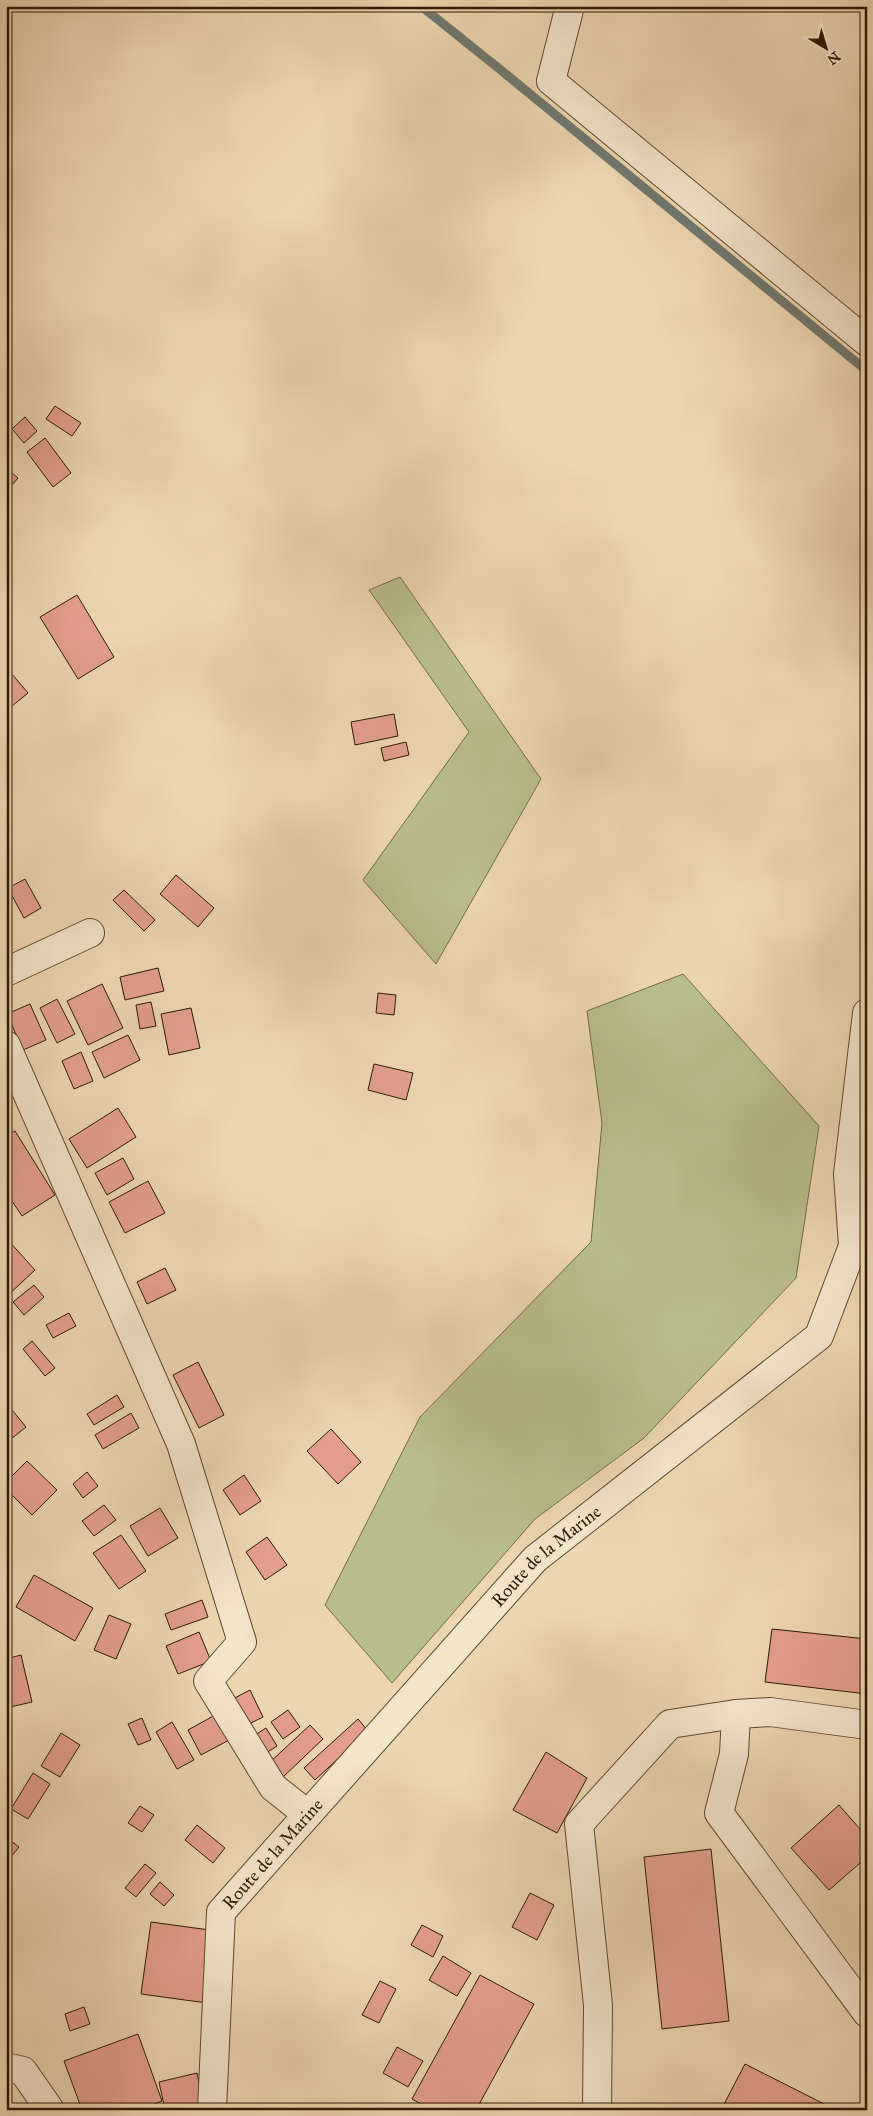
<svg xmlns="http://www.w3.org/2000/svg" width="873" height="2116" viewBox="0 0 873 2116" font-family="'IM FELL Great Primer',serif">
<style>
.green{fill:#b9bd8a;stroke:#736c47}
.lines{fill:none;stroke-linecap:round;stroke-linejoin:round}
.stream{stroke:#717870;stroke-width:9}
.building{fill:#e49e8e;stroke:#2d1a04}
.minor-casing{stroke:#5d492f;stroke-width:30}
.minor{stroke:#f3e4cc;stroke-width:28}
.labels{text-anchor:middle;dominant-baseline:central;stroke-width:4;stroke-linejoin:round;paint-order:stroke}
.street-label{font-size:18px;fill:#2d1a04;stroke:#f3e4cc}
</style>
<rect width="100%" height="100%" fill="#ecd6b1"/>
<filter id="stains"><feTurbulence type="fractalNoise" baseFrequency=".004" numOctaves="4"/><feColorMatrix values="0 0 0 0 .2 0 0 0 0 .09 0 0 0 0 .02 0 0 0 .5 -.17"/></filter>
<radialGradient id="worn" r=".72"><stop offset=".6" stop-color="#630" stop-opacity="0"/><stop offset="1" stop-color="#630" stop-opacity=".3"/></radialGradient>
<path class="green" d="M400 577 541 779 436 964 363 880 469 732 369 590Z
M683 974 819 1126 796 1278 644 1438 535 1519 392 1683 325 1605 420 1417 591 1242 602 1123 587 1011Z"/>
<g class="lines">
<path class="stream" d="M421 6 502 71 867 371"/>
</g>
<path class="building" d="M55 406 81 423 72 436 46 419Z
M25 417 37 431 24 443 12 429Z
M45 438 71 473 53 487 27 452Z
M6 468 18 478 6 492Z
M77 595 114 657 78 679 40 617Z
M6 667 28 693 12 706 6 698Z
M394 714 398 736 355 745 351 722Z
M406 742 409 755 384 761 381 748Z
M176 875 214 908 198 927 160 894Z
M25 879 41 908 24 918 8 888Z
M124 890 155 920 144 931 113 900Z
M6 904 12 915 6 918Z
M158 968 164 991 125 1000 120 977Z
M102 984 123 1028 88 1045 67 1001Z
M378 993 396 995 394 1015 376 1013Z
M57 999 75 1034 57 1043 40 1008Z
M151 1002 156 1026 140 1029 136 1005Z
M30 1004 46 1040 23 1050 7 1014Z
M191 1008 200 1048 169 1055 161 1014Z
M128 1035 140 1060 104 1078 92 1052Z
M81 1052 93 1081 74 1089 62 1061Z
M374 1064 413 1073 406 1100 368 1090Z
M118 1108 136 1137 87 1168 69 1139Z
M15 1131 55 1195 22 1216 6 1192V1136Z
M123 1158 134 1179 107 1195 95 1173Z
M148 1181 165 1213 125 1233 109 1202Z
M6 1238 35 1270 6 1297Z
M165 1268 176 1290 147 1304 137 1282Z
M34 1285 44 1297 24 1315 13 1302Z
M69 1313 76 1326 53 1338 46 1325Z
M32 1341 55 1368 45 1376 23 1349Z
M198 1362 224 1415 199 1428 173 1375Z
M117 1395 124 1407 94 1425 87 1414Z
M12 1410 26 1427 10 1440 6 1435V1414Z
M131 1413 139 1428 103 1449 95 1435Z
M331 1429 361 1462 338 1484 307 1451Z
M27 1461 57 1490 32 1515 6 1489V1482Z
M87 1472 98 1486 83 1498 73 1484Z
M244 1475 261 1501 240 1515 223 1490Z
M104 1505 116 1520 94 1536 82 1521Z
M160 1508 178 1538 148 1556 130 1526Z
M121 1535 146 1571 119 1589 93 1553Z
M267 1537 287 1565 265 1580 246 1552Z
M34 1575 93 1608 75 1641 16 1607Z
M202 1600 208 1617 171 1630 165 1614Z
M109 1615 131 1624 116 1659 94 1650Z
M772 1629 867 1639V1694L765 1682Z
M199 1632 211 1661 178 1674 166 1646Z
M21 1655 32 1702 6 1708V1659Z
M250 1690 263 1717 243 1727 229 1701Z
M288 1710 300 1727 283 1739 271 1722Z
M217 1714 231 1739 201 1755 188 1730Z
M142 1718 151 1740 138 1745 128 1724Z
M358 1719 368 1731 315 1780 304 1768Z
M172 1722 194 1760 177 1769 156 1732Z
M310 1725 323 1739 282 1778 269 1763Z
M266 1728 277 1746 263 1755 252 1737Z
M61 1733 80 1745 60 1777 41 1766Z
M546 1752 587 1778 557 1833 513 1810Z
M33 1773 50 1784 28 1819 11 1809Z
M839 1805 867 1837V1857L829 1890 791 1848Z
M140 1806 154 1815 142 1832 128 1823Z
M197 1825 225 1848 213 1863 185 1840Z
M6 1837 19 1847 6 1863Z
M711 1849 729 2021 662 2029 644 1857Z
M145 1864 156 1873 136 1897 125 1888Z
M160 1882 174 1895 164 1906 150 1894Z
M530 1893 554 1905 537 1940 512 1927Z
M151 1922 217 1931 207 2003 141 1994Z
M422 1925 443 1936 433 1957 411 1945Z
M443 1956 471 1973 457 1996 429 1980Z
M480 1975 534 2004 476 2110H432L412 2099Z
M380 1981 396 1989 379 2023 362 2015Z
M84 2007 90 2024 70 2031 65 2014Z
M138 2034 162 2101 138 2110H82L64 2061Z
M397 2047 423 2061 408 2087 383 2073Z
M745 2064 836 2110H721Z
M197 2073 205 2110H165L159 2082Z
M867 2096V2107L861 2102Z"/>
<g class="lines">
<defs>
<g id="minor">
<path d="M570 6 551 81 867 342"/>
<path d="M6 972 90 933"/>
<path d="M6 1045 181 1444 242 1642 208 1681 273 1787 307 1814"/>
<path d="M736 1714 734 1754 719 1813 867 2013"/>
<path d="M6 2067 23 2071 50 2110"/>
<path id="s1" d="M212 2110 221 1912 535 1559 819 1336 853 1246 848 1174 867 1013"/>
<path d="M597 2110 598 2005 579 1824 670 1724 736 1714 770 1712 867 1725"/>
</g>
</defs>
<use href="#minor" class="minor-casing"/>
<use href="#minor" class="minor"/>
</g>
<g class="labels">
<g class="street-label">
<text stroke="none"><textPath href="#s1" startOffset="681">Route de la Marine</textPath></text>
<text stroke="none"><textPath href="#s1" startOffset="276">Route de la Marine</textPath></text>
</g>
</g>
<rect width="873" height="2116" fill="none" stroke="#ecd6b1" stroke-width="25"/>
<rect x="8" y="8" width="858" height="2101" fill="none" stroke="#2d1a04" stroke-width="2.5"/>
<rect x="12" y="12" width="848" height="2091" fill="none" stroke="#2d1a04"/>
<g transform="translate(826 48) rotate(142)" stroke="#f3e4cc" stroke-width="4" paint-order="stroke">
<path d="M0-4L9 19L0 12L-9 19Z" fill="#2d1a04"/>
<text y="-8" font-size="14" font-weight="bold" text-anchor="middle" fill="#2d1a04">N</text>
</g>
<rect width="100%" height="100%" filter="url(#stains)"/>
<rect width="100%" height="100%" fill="url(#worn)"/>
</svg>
